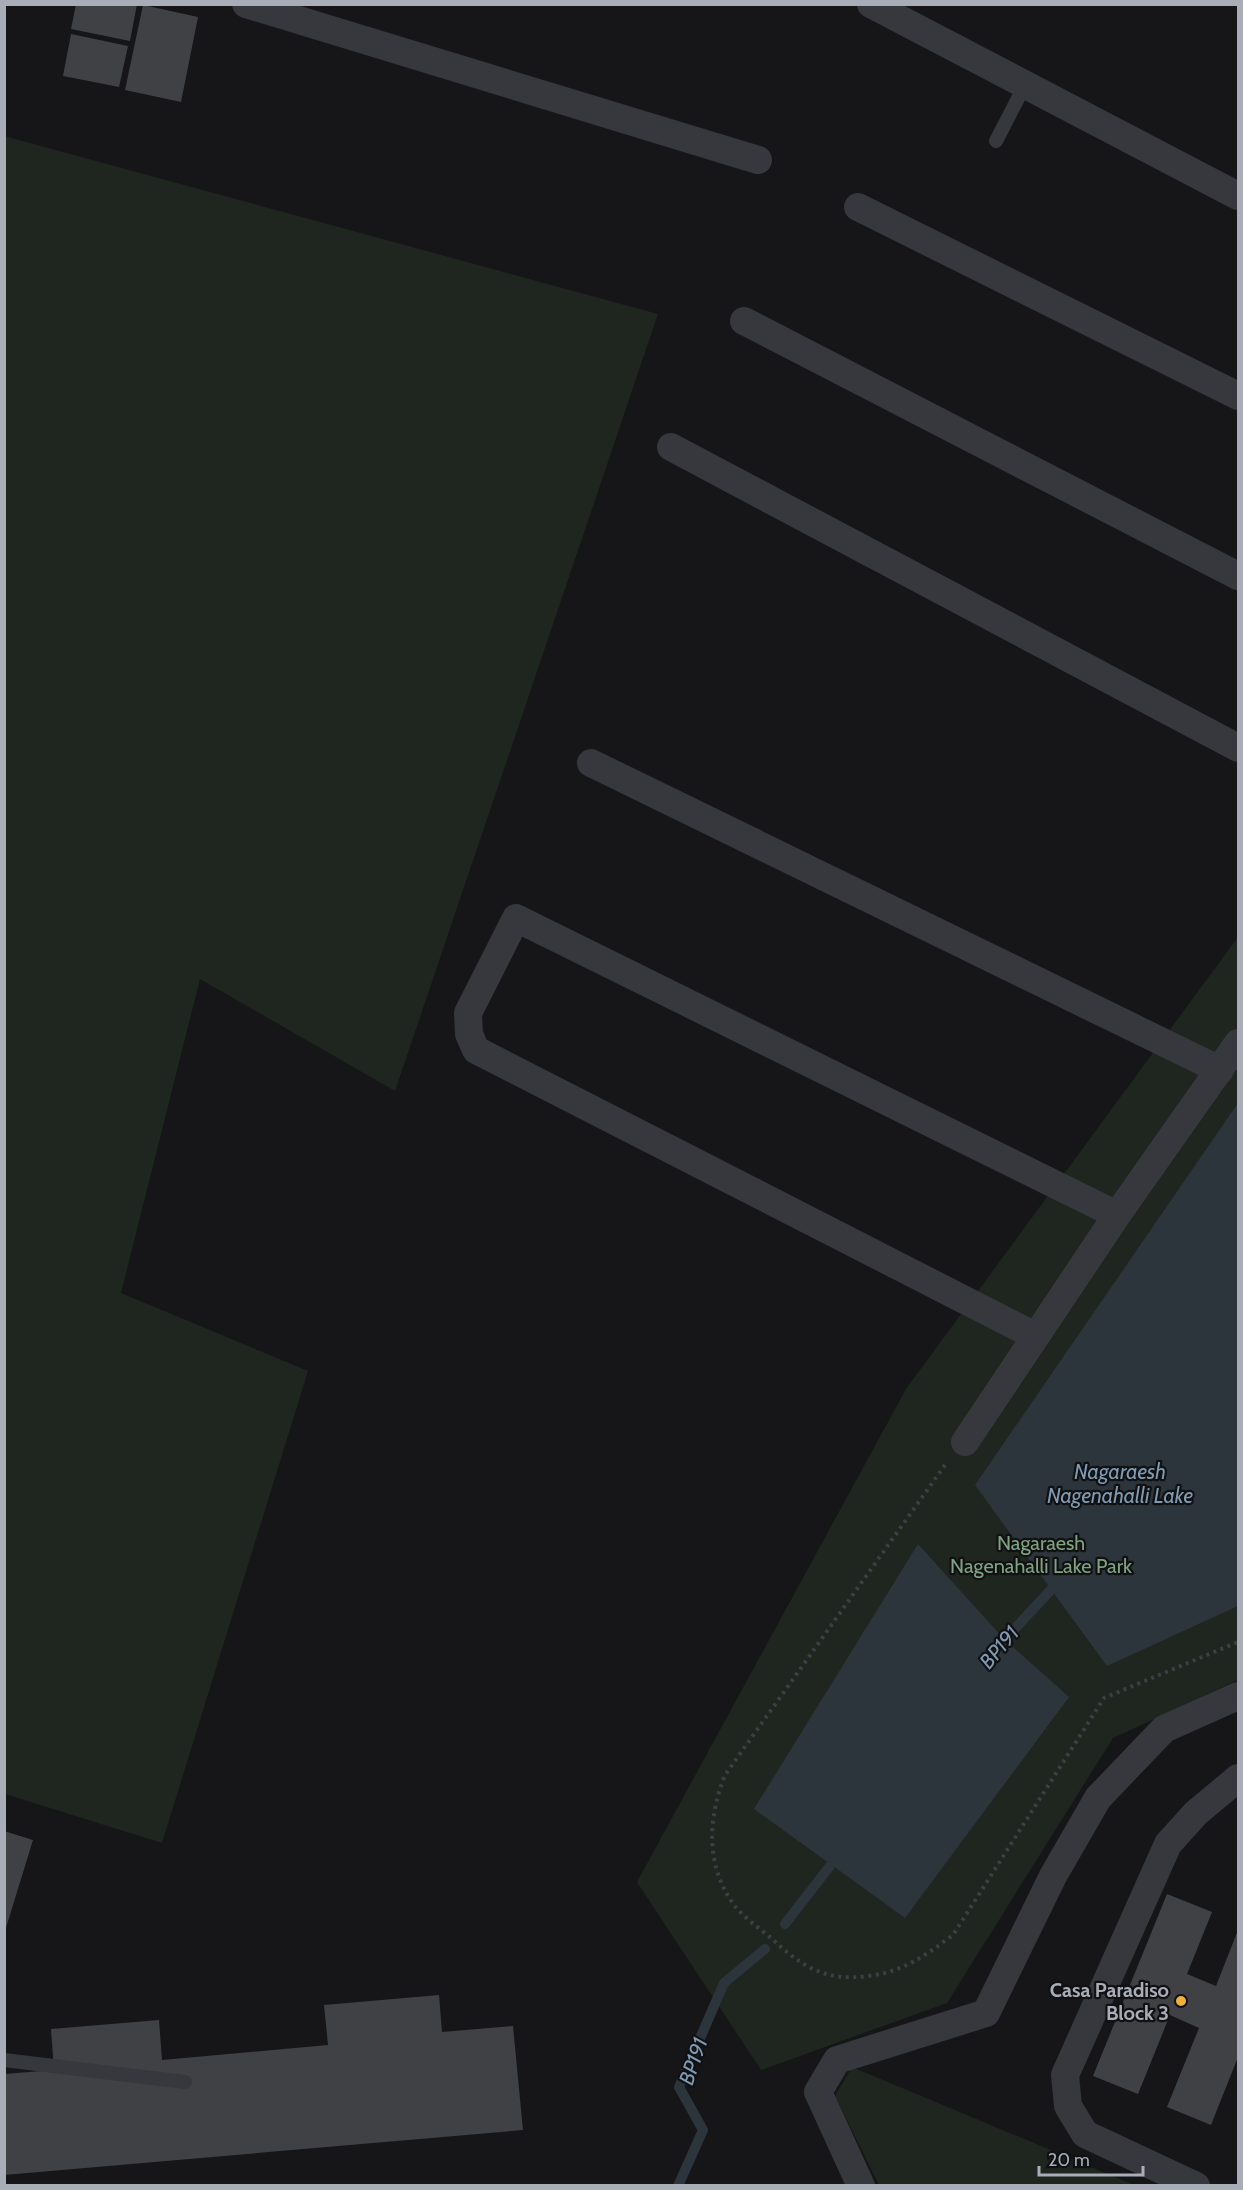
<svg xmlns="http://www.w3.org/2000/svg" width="1243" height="2190" viewBox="0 0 1243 2190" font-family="Cabin,sans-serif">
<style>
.green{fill:#1e261f}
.water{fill:#2c353c}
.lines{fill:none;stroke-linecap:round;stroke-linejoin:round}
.stream{stroke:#2c353c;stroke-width:10}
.building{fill:#404145}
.path{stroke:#3d3f44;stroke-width:4;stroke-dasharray:3 4.5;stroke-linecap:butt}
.lane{stroke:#37383d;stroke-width:14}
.street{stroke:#37383d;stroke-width:28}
.poi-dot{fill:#f2b134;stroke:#111113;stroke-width:2}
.labels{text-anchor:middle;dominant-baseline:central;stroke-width:4.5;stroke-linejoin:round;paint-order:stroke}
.park-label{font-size:20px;fill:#7fa381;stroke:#111113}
.poi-label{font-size:20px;font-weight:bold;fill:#a8adb8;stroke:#111113;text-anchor:end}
.water-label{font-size:21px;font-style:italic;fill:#7f9bb3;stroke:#111113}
</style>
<rect width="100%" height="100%" fill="#161618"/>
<path class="green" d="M4 136 658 314 395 1091 200 979 121 1293 308 1371 162 1843 5 1794Z
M1238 937V1680L1113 1738 947 2003 761 2070 637 1882 906 1389Z
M852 2067 1134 2185H879L835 2096Z"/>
<path class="water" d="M1238 1103V1606L1107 1666 975 1485Z
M918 1544 1004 1639 1069 1697 905 1918 754 1809Z"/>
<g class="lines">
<path class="stream" d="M995 1650 1060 1580
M785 1924 840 1853
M678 2186 703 2130 679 2087 724 1983 765 1949"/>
</g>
<path class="building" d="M76 4H137L130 41 71 29Z
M143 5 198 17 181 102 125 90Z
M71 34 128 46 119 87 63 76Z
M4 1831 33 1840 5 1931H4Z
M1167 1894 1212 1912 1187 1974 1216 1986 1238 1930V2057L1211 2125 1167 2107 1199 2028 1170 2015 1138 2094 1093 2076Z
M439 1995 442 2032 513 2026 523 2130 4 2175V2074L54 2070 51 2029 159 2020 162 2060 328 2045 324 2005Z"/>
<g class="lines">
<path class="path" d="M945 1465 725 1775C708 1818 705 1865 734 1905 743 1917 759 1928 771 1938 801 1966 825 1982 868 1976 903 1972 926 1955 953 1935L1104 1698 1238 1642"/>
<path class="lane" d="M996 141 1025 85
M4 2060 185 2082"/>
<path class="street" d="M246 4 758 160
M871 4 1238 196
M858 207 1238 396
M744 321 1238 576
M671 447 1238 748
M591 763 1220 1070
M1035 1336 476 1050 469 1034 468 1013 516 918 1117 1215
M965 1442 1117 1215 1238 1043
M861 2186 818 2092 837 2060 986 2013 1053 1876 1098 1798 1164 1729 1238 1696
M1196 2186 1085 2134 1068 2106 1065 2075 1168 1844 1196 1813 1238 1778"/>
</g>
<circle class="poi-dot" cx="1181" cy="2001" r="6"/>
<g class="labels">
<g class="park-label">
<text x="1041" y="1543">Nagaraesh<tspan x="1041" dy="23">Nagenahalli Lake Park</tspan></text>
</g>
<g class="poi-label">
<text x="1169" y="1990">Casa Paradiso<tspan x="1169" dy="23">Block 3</tspan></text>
</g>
<g class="water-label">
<text x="1120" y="1471">Nagaraesh<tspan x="1120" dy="24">Nagenahalli Lake</tspan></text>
<text transform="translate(999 1647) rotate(-50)">BP191</text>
<text transform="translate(693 2061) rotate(-71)">BP191</text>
</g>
</g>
<rect width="1243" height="2190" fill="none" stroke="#a8adb8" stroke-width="12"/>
<path d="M1039 2166v9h104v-9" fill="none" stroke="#a8adb8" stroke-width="3"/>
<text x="1048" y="2166" font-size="18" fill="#a8adb8" stroke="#111113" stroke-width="4.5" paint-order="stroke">20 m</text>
</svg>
